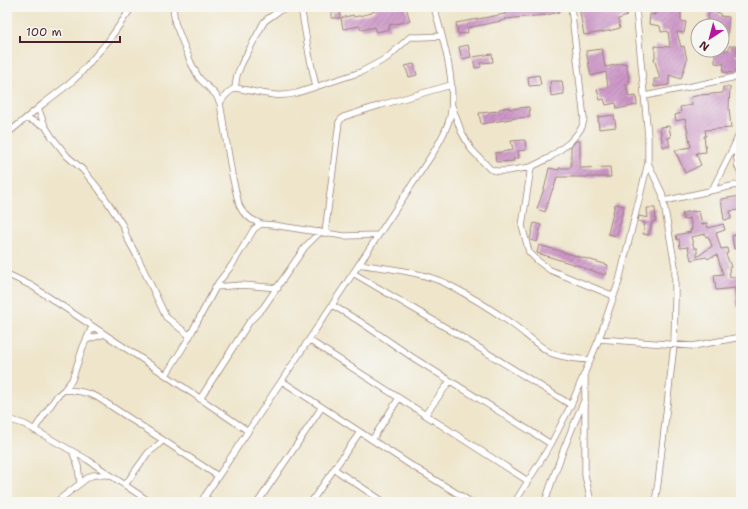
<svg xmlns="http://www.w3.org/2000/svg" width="748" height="509" viewBox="0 0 748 509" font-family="'Shantell Sans',sans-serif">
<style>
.building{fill:url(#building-hatch);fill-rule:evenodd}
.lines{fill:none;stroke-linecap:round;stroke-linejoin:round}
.minor-casing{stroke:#9c827a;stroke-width:7}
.minor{stroke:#fff;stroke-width:5.5}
</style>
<defs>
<pattern id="building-hatch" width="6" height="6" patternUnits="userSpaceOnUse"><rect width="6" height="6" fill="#cc94c7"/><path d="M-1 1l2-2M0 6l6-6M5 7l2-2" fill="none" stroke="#a878a2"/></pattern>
</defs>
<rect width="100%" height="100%" fill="#f6f6f2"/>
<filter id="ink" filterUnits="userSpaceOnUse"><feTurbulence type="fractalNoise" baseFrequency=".025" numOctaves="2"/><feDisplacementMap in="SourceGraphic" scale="8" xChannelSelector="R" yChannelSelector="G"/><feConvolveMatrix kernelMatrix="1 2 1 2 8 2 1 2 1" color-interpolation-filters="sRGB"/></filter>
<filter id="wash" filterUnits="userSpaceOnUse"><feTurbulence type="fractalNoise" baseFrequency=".012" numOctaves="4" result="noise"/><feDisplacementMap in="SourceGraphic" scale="16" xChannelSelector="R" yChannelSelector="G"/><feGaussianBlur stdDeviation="0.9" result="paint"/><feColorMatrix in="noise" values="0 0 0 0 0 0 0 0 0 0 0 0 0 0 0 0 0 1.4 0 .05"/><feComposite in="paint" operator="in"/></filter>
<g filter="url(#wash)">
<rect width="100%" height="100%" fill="#eee5ca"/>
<g id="blocks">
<path class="building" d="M374 7H406L410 21 389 25 390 29 376 32 375 27 361 30 360 26 343 29 341 18 353 15 354 17 372 13V12L375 11Z
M514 7H558L559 12 546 15 505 19 506 20 467 28 468 33 458 34 456 23 505 14V11L515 10Z
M579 7H617L618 13 625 11 627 16 618 19 620 28 604 32 584 35Z
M655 7H681V21L686 22 684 33 677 32 681 47 684 46 687 60 681 79 669 75V85L654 87V79H660L654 58H655V46L670 47 668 31 661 32 660 26 649 24 650 14 655 15Z
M709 11 720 13V16L729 17 727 37H722V26H707Z
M332 12H340V18H332Z
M468 45 471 57 462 59 459 47Z
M729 46H737L736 56H741V70H735V73L723 72 724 64 715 63V50H729Z
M602 49 605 67 626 63 629 79V85H626L629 97 636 96 637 105 617 109 616 103 606 105 604 99 600 100 597 90 608 87 606 72 591 76 586 51Z
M492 54 493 62 480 63 481 67 475 68 473 57Z
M414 64 417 75 409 77 405 66Z
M539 75 541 85 529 86 528 77Z
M550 81H562L564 94 551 96Z
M723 87H730L729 108 731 128 705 130 706 136H704L706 152 696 153 701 165 685 173 675 150 691 147 685 119 676 121 675 115 681 113 680 107 692 105 691 97 700 95 723 93Z
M509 107V109L529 107 530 117 516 118 481 124 479 113 499 111V109Z
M614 115 616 127 599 129 598 117Z
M669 126 671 137 668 138 670 146 663 147 660 127Z
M525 140 526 150 518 151 519 158H513L514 161 496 162 495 153 513 150 511 141Z
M576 141H580V168L610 167 611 177H557L554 188H553L545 212 537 209 545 186 549 168 559 170V168H571V147Z
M741 196V210L730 211 731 219 724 220 721 199Z
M615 204 624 206 617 236 608 234Z
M647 208H655L656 221 652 222 649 235 643 234 645 223 638 221 639 216 648 218Z
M694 211 695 212 699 211 702 224 707 223 708 228 723 224 725 230 716 233 721 249 727 248 728 253 726 254 731 267 729 268 730 277 741 276V307H737L735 288 716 290 714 275 723 274 717 255 711 257 708 259 706 257 691 260 688 247 680 248 679 239 677 240 676 235 691 232 690 230H692L690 218 684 220 682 213ZM705 234 706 237 708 236 712 246 697 257V248H694L691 237Z
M534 223 541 225 537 242 530 240V239Z
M741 234V248L734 249 732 236Z
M539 245 608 265 605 275 583 268V267L563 261 537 253Z"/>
</g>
</g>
<g filter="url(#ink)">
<use href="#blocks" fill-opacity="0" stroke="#9c827a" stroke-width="1"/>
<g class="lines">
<defs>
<path id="minor" d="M173 7 175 23 191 63 199 78 216 95 220 103 232 175 239 205 243 212 251 219 261 224 273 225 344 236 378 235
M301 7 309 54 316 87
M281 10 291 7
M235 88 237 75 242 63 264 22C270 16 278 13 283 7
M645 96 741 76
M220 103C224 96 228 92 235 88 256 91 276 99 297 93L361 72 387 58 410 37H421L442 36
M452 106 461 131 471 149 490 169 496 171H507L531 167 549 158 569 143 577 134 582 127 584 119 571 7
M38 108 45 126 52 137 67 156 83 170 98 188 107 201 123 226 127 238 137 256 166 317 190 336
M26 118 45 126
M7 134 43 104 69 84 78 76 109 40 132 7
M735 144 738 167 741 174
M648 163 662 193 675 266V300L674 345 658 483 655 502
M531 167 522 226 529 252 538 261 550 270 614 296
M712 190 735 144 741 129
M664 201 741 184
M325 233 339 122 343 117 381 105 451 85
M359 264C388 269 418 271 445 283 469 295 493 310 515 326 527 335 538 346 551 353 563 358 577 359 590 360
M353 273 460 336 571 405
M7 274 32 286 142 359 248 431
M215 287 242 285 278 288
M332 305 359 321 412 357 551 444
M599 339 693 346 741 337
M87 340C92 337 98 337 104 334
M309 340 528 481
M585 374V475L591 502
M166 375 187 341 218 283 232 265 254 229 261 224
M282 381 409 464 471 502
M64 390 72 380 83 347 92 327
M200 399 250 321 263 308 305 247 320 232
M425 415 450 381
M7 417 11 420 24 424 88 460 150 502
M34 430 57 396 64 390C76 390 86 392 97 397L218 476
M372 440 399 398
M72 451 78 466 80 483
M334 469 384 502
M125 485 148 453 157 446 163 440
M204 497 212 502
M56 502 86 479 93 475H109
M201 502 433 153C440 141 447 130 450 117 457 84 443 39 434 7
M258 502 322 407
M311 502 360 432
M515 502 551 444 571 405 599 339 619 281 648 163V136L636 9 637 7
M545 502C556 468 569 434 584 401"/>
</defs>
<use href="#minor" class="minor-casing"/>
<use href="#minor" class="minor"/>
</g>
</g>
<rect width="748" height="509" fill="none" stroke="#f6f6f2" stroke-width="24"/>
<g transform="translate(710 38) rotate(216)"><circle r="19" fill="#f6f6f2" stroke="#b1a0a2"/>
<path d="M0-3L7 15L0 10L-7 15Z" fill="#b5179e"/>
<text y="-6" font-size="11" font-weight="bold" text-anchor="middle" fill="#4a1f2b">N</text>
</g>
<path d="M20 36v6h100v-6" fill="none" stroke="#4a1f2b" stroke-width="2"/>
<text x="26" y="36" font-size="12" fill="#4a1f2b" stroke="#f6f6f2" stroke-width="3" paint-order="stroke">100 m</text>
</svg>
